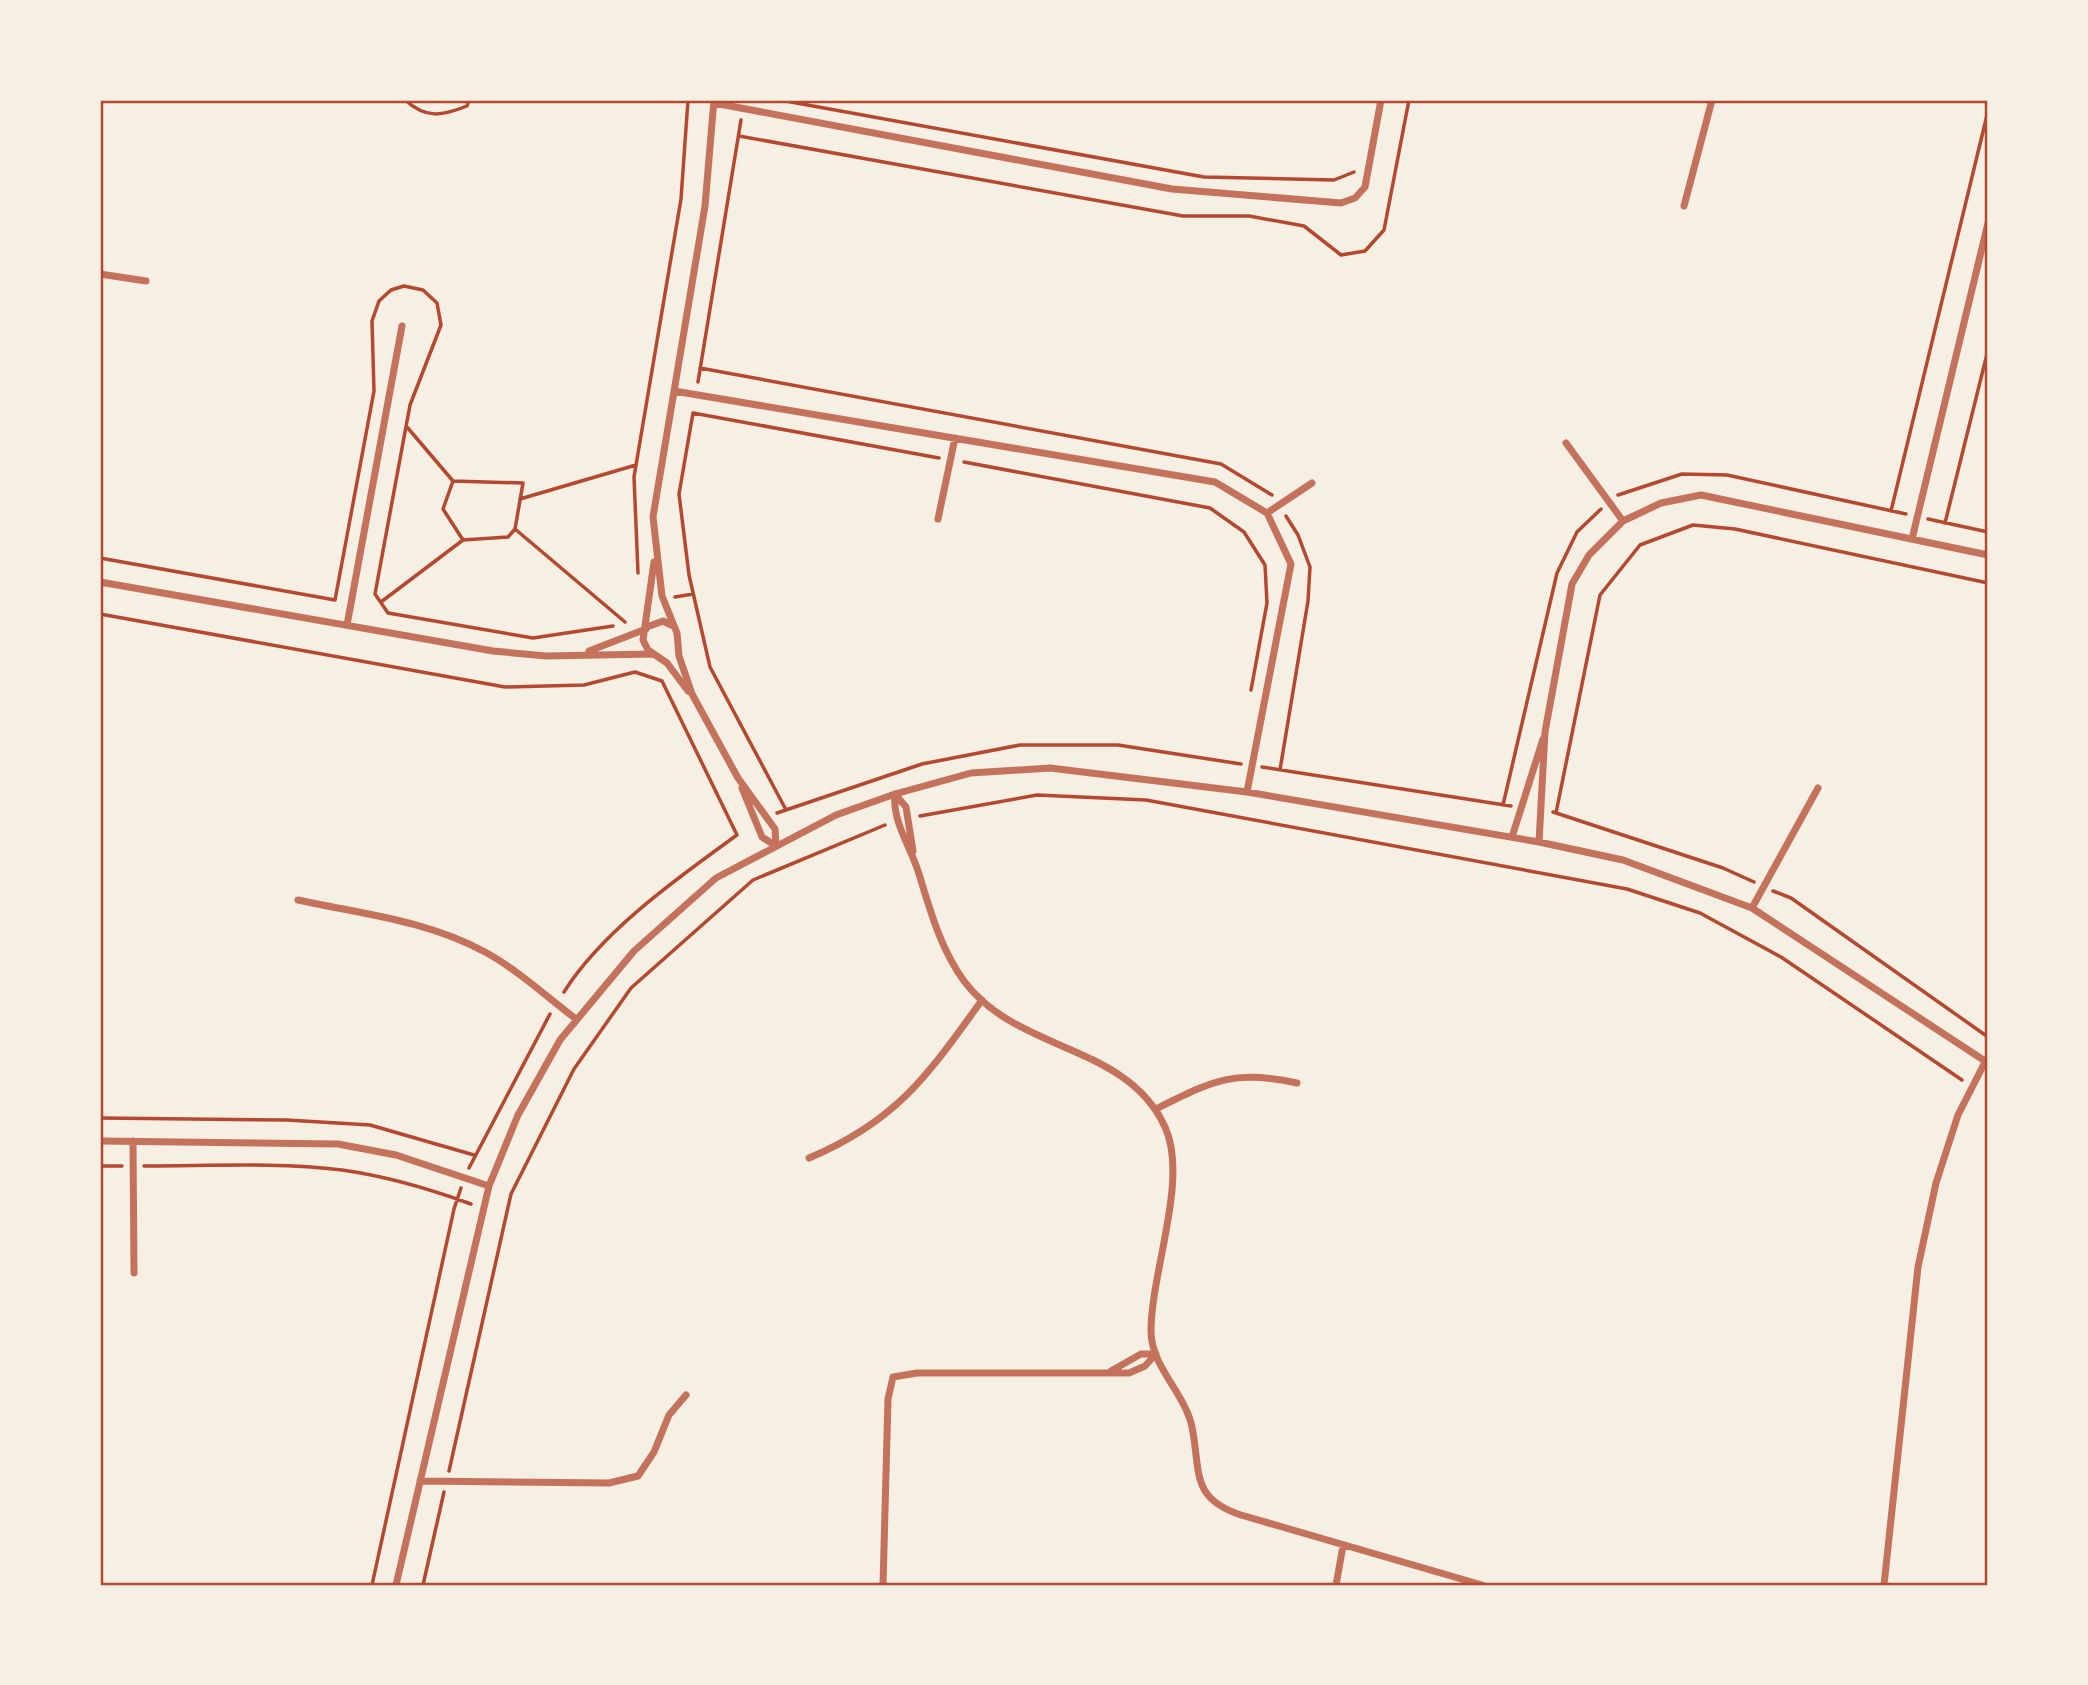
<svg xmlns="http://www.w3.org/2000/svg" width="2088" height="1685" viewBox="0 0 2088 1685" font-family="Helvetica,sans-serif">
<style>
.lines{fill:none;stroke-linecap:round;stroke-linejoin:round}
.path{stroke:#b5482f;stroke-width:3.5}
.minor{stroke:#c5725c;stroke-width:7}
.neatline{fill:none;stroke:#b5482f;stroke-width:2.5}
</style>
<rect width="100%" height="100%" fill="#f6efe4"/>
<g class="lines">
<path class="path" d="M405 100C426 119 442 116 467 106L469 100
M780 100 1204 177 1334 180 1354 172
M739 136 1183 216H1249L1304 226 1341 255 1365 251 1384 230 1409 100
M700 368 1221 464 1272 495
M698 382 741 120
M693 413 939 458
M693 413 679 494 689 575 710 667 785 808
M407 427 453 481 523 483 515 529 508 537 463 540 443 509 453 481
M964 462 1210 508 1244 532 1265 565 1267 603 1251 690
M1618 495 1682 474 1727 475 1906 514
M520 499 636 465
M1891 511 1988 111
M1928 519 1988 532
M1945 523 1988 350
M515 529 625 622
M100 558 335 600 374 391 372 321 379 301 391 290 404 286 423 290 437 303 441 325 410 405 375 594 388 613 533 638 613 626
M638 573 634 477 681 199 688 100
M675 597 693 594
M381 602 463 540
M100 614 505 687 584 685 635 672 662 681 737 835C679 877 602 931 564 992
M1262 767 1511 806
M1280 770 1308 601 1310 567 1298 535 1286 516
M1503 805 1557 573 1577 532 1601 509
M1553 812 1723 868 1754 882
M777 813 922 764 1020 745H1118L1241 764
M1556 813 1600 595 1640 545 1693 525 1735 529 1988 583
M920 816 1037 795 1146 800 1627 889 1700 913 1781 957 1962 1080
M1773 891 1791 898 1988 1037
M100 1118 287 1120 370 1125 474 1155
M100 1166H122
M144 1166C209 1166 277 1162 342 1170 385 1176 430 1189 471 1204
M469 1168 550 1014
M449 1471 511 1194 574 1069 631 988 753 880 885 825
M372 1585 454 1209 461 1188
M423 1585 444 1492"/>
<path class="minor" d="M714 100 705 206 653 517 662 596 677 633 679 656 692 694 738 778 775 829 776 846
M714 103 1172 189 1341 203 1355 198 1365 187 1381 100
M1684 206 1712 100
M100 274 146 281
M674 391 1215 482 1267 513 1291 564 1247 792
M1566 443 1623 521
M1267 513 1312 483
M938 519 955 438
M1912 539 1988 223
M654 562 643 640 648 650 667 663 688 691
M100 582 493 651 546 656 653 654
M347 625 402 326
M647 627 663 621 671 625
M589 651 646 629
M742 788 762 837 776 846
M895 794C892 822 911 847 919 874 930 910 941 950 964 981 1017 1053 1127 1043 1165 1127 1189 1179 1151 1272 1151 1331 1151 1367 1185 1393 1192 1427 1201 1472 1190 1498 1241 1515L1482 1585
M895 794 906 807 913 851
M1512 837 1543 739
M1539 842 1545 732 1572 584 1589 555 1623 521 1661 503 1701 495 1988 555
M298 900C362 914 426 920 485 952 518 970 547 997 576 1019
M1752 908 1818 788
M1156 1109C1212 1081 1233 1069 1297 1083
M100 1141 338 1144 396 1155 489 1186
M133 1141 134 1273
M809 1158C897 1121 928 1075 982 1000
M1111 1371 1141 1354H1156
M420 1481 609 1483 638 1476 654 1452 669 1415 686 1395
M396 1585 489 1186 518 1115 560 1040 634 951 716 878 836 815 895 794 971 773 1050 768 1247 792 1539 842 1623 860 1752 908 1988 1063
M883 1585 888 1399 893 1377 917 1373H1129L1145 1366 1156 1354
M1336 1585 1343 1546
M1884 1585 1918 1267 1936 1183 1958 1115 1985 1062"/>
</g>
<rect width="2088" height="1685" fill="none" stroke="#f6efe4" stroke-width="203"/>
<rect x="102" y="102" width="1884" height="1482" class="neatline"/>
</svg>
